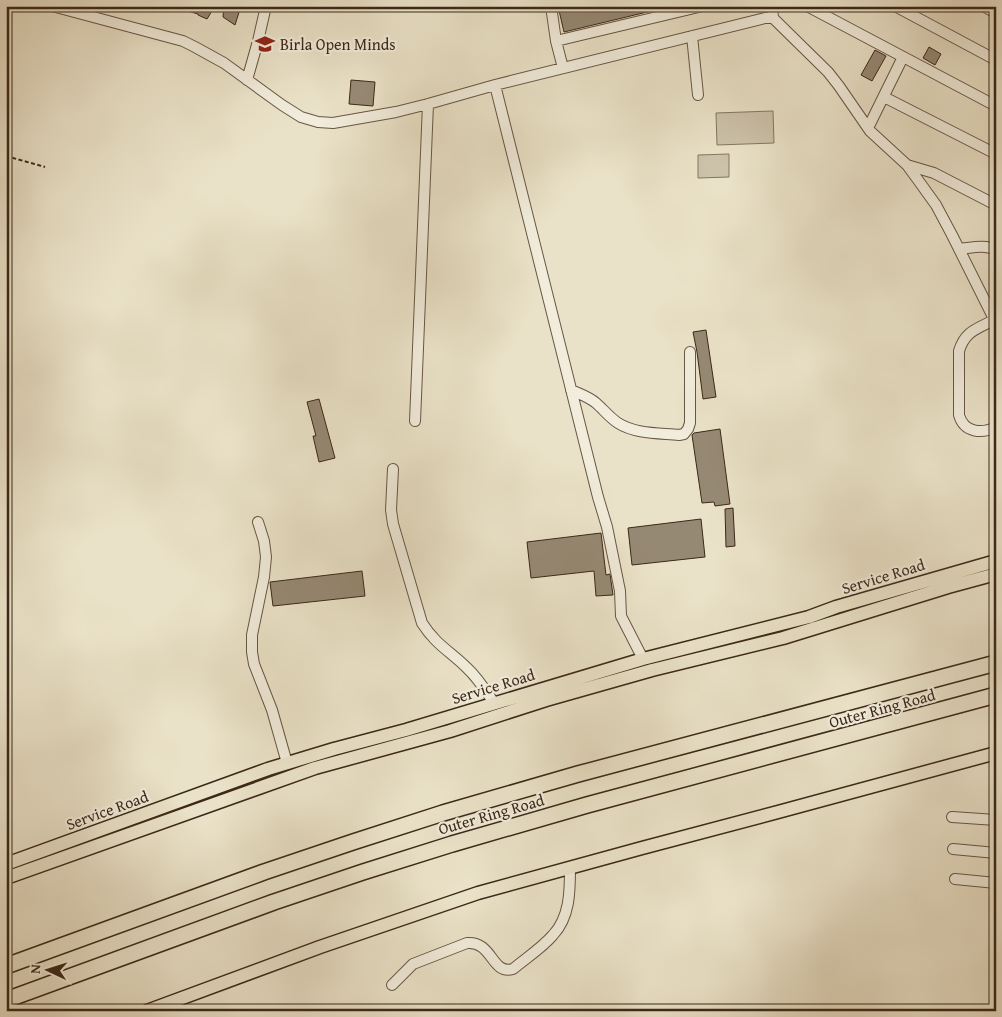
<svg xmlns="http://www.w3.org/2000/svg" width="1002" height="1017" viewBox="0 0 1002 1017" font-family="'Gentium Book Plus',serif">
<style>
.green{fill:#ccc2aa;stroke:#847562}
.building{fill:#968974;stroke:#3b2819}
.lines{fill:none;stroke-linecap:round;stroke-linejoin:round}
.minor-casing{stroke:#675645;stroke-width:12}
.major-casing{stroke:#3b2819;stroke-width:15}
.highway-casing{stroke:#3b2819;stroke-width:18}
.path{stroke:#3b2819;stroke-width:2;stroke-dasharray:4 2.5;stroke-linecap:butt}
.minor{stroke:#f1ecdb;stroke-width:10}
.major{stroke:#eae2c8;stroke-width:12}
.highway{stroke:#eae2c8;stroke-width:15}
.labels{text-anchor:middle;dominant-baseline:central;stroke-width:4.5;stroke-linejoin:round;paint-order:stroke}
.poi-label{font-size:16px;fill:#3b2819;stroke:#f1ecdb;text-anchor:start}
.street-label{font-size:16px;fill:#3b2819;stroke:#f1ecdb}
</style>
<rect width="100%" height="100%" fill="#eae2c8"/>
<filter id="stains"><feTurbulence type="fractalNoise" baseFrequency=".004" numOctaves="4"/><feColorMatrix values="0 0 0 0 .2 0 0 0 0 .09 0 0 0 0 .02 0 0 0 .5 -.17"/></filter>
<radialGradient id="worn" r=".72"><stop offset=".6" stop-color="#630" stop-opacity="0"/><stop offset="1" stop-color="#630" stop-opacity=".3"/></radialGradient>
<path class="green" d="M773 111 774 143 717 145 716 113Z
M729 154V177L698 178V155Z"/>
<path class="building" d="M181 6H215L207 19 198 15V14L181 9Z
M224 6H241L235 25 223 17Z
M558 6H672L564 32Z
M929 47 941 54 935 65 923 58Z
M875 50 886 56 872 81 861 75Z
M351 80 375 82 373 106 349 104Z
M706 330 716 397 703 399 697 352 693 332Z
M319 399 335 458 319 462 313 436H316L307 402Z
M720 429 730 504 715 506 714 502 702 503 692 435 694 433Z
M733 508 735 546 726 547 725 509Z
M701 519 705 557 632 565 628 528Z
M601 533 606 575 610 574 613 595 596 596 594 571 531 578 527 542Z
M362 571 365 596 273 606 270 582Z"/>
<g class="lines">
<defs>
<path id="minor" d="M52 6 183 41 195 47 224 63 282 105 301 117 318 122 333 123 396 112 428 104 495 85 765 18H773L828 72 839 86 870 131 907 165 918 180 936 205 952 235 996 323
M551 6 556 41 563 68
M772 6 773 18
M807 6 996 106
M895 6 996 60
M983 6 996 13
M692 36 698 95
M556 41 703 6
M247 80 258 41 266 6
M495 85 598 497 607 527 620 591 621 616 643 659
M884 97 996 154
M868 128 903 57
M907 165 934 173 996 205
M959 249C971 248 985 244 996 250
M994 320C977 329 965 331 959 351V415C964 433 982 434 996 427
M571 390C580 394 589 397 596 403 603 409 610 418 618 423 635 434 659 433 679 435L684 434 688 429 690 423V352
M415 421 428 104
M393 469 391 510 393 524 422 623C436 645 450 651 467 668 478 678 486 691 494 703
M258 522 264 541 266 557 264 577 252 635V652L254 664 272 710 287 763
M952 817 996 820
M953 849 996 853
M955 879 996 883
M392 985 413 964 467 943C493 941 491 975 513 969 526 958 542 948 553 935 570 917 570 891 570 868"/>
<path id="major" d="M6 864 268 769 334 749 406 730 643 659 809 617 836 607 996 561
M6 878 315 768 450 731 546 700 652 670 783 638 948 587 996 574
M147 1011 320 947 478 893 642 848 778 812 996 753"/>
<path id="highway" d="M6 966 264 872 353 842 443 813 578 774 996 663
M6 1000 274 902 363 872 452 844 587 805 996 695"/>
</defs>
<use href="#minor" class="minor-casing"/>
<use href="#major" class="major-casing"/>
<use href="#highway" class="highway-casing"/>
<path class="path" d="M6 156 45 167
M6 309 9 310"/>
<use href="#minor" class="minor"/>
<use href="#major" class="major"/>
<use href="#highway" class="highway"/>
</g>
<defs>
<symbol id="school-bare" viewBox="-9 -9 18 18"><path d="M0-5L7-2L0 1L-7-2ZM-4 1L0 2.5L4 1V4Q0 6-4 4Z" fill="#8f2418" stroke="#f1ecdb" stroke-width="2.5" paint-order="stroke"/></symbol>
</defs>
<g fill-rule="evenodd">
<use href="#school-bare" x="251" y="30" width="28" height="28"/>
</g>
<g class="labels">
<g class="poi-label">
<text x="280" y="44">Birla Open Minds</text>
</g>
<g class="street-label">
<text transform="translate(883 576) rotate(-17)">Service Road</text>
<text transform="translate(493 686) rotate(-17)">Service Road</text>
<text transform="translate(882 708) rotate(-15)">Outer Ring Road</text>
<text transform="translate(107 810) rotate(-20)">Service Road</text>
<text transform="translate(491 814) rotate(-16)">Outer Ring Road</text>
</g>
</g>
<rect width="1002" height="1017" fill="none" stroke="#eae2c8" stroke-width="25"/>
<rect x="8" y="8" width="987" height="1002" fill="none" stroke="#3b2819" stroke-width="2.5"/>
<rect x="12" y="12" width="977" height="992" fill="none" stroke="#3b2819"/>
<g transform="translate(48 970) rotate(274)" stroke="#f1ecdb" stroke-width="4" paint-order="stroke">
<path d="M0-4L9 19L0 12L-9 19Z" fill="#3b2819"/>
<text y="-8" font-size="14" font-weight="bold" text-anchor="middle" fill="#3b2819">N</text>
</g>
<rect width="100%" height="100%" filter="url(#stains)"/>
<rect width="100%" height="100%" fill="url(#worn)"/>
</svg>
